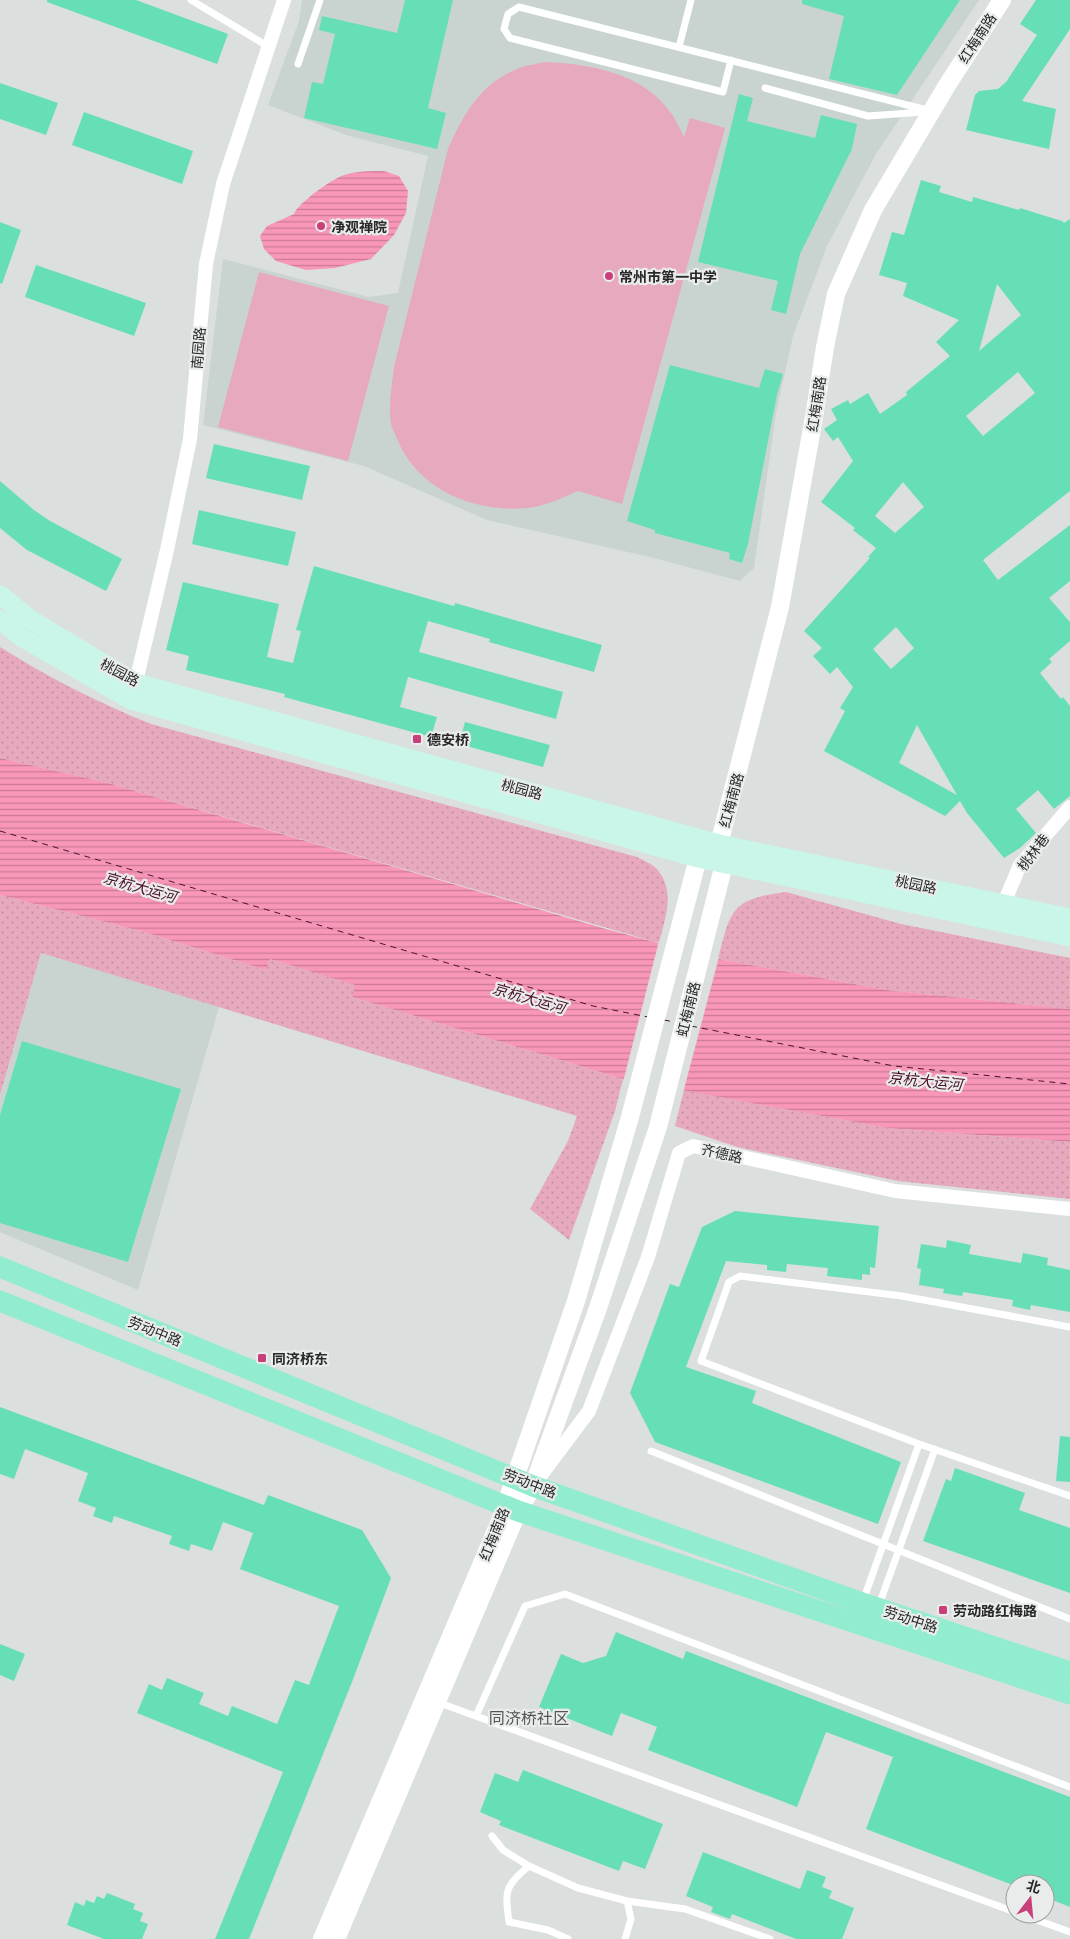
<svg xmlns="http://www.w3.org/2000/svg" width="1070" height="1939" viewBox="0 0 1070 1939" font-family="'Titillium Web','Noto Sans SC',sans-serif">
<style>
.built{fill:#c9d4d0}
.grass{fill:#e7a9bd}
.park{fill:url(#park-dots)}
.water{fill:url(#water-rules)}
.pier{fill:#dbdfde}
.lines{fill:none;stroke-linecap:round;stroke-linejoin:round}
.ferry{stroke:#4c112b;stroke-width:1;stroke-dasharray:6 5;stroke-linecap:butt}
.building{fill:#67dfb6;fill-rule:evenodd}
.service{stroke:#fff;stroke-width:7}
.minor{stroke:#fff;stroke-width:14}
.tertiary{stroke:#fff;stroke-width:18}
.secondary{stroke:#c9f6e8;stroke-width:19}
.primary{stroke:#92ecd0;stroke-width:21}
.poi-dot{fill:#c83f7a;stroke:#e9eceb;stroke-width:2}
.labels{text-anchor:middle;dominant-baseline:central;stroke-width:4.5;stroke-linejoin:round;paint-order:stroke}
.street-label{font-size:14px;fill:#272827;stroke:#e9eceb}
.poi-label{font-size:14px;font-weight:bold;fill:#272827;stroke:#e9eceb;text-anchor:start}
.water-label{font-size:15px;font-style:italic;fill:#4c112b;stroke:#e9eceb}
.quarter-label{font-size:16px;fill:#535654;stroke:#e9eceb}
</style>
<defs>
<pattern id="park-dots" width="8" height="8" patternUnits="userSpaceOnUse" patternTransform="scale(1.25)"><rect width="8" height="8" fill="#e7a9bd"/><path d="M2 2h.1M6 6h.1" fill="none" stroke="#c691a2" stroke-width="1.8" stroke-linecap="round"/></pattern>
<pattern id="water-rules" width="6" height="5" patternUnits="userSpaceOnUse" patternTransform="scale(1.25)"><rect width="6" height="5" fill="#f997b9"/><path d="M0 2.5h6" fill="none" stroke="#ca7b96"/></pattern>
</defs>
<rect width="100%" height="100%" fill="#dbdfde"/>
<path class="built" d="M302 0H979L876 154 827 246 793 336 776 413 754 568 740 581 654 558 487 520 364 466 203 425 223 259 369 297 398 293 428 156 346 135 268 105 299 21Z
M41 953 219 1007 138 1290 0 1232V1096Z"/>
<path class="grass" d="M546 62C591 64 643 73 671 113 676 120 680 129 684 137L690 118 725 128 622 504 578 491C562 498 545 506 528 508 476 513 419 491 398 441 396 436 392 429 391 424 388 405 392 385 394 367L448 149C464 113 481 83 519 68 527 65 537 64 546 62Z
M259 272 389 306 348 461 218 427Z"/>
<path class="park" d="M0 647C47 677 99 703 151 724L637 857C643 860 652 864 657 869 676 892 665 918 659 943L108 783 0 758Z
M786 892 901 924 1070 958V1009L887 990 718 959C731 909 731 899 786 892Z
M0 895 144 932 266 970 270 959 356 985 352 997 623 1079 615 1111 569 1240 530 1209 568 1141 577 1116 41 953 0 1095Z
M684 1090 887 1128 1070 1142V1199L898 1181 737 1147 675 1126Z"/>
<path class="water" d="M384 171 399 176 408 191 406 213 394 235 371 259 335 268 306 270 276 261 264 249 260 236 267 226 294 214C298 203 332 179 344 175 356 171 371 171 384 171Z
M0 758 108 783 606 929 718 959 887 990 1070 1009V1142L887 1128 623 1079 352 997 355 985 270 959 266 970 144 932 0 895Z"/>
<path class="pier" d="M659 941 719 957 683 1093 623 1082Z"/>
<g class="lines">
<path class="ferry" d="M0 831 593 1006 648 1017
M664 1020 674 1022
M691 1026 894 1066 1070 1084"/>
</g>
<path class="building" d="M47 0H136L228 34 217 64 47 2Z
M405 0H453L428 108 446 113 437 149 304 118 312 82 323 84 335 34 319 30 322 16 397 33Z
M802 0H960L897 95 829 79 844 16 802 4Z
M1036 0H1070V29L1022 101 1056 109 1049 149 966 130 975 95 979 91 998 89 1006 82 1037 35 1020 24Z
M0 83 58 103 46 135 0 119Z
M739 94 753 98 747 121 815 138 821 115 857 124 852 149 800 254 786 314 771 310 778 281 698 262Z
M84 112 193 151 182 184 72 145Z
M921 180 941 186 939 192 972 202 973 197 1019 210 1020 208 1062 221 1064 223 1070 219V491L983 560 998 580 1070 525V581L1049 598 1070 622V641L1049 659 1052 662 1040 673 1061 699 1063 697 1070 706V796L1054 809 1038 790 1016 809 1036 833 1020 848 1004 858 967 813 960 801 945 816 824 751 845 711 840 708 853 687 837 667 830 674 813 656 822 648 804 631 870 558 868 557 876 548 853 530 855 528 821 502 853 461 838 437 833 441 824 429 837 420 831 409 848 400 850 404 868 393 880 414 907 395 906 392 950 356 936 342 959 320 903 296 907 283 879 275 892 232 904 235ZM997 284 1021 315 979 351ZM1018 372 1035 393 983 436 966 416ZM903 482 924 507 895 533 875 516ZM896 627 914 648 891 669 873 649ZM917 725 957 795 899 763Z
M0 222 21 230 2 284 0 283Z
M36 265 146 303 134 336 25 297Z
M670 365 759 388 765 369 783 374 777 395 748 544 742 563 729 559 730 553 655 533V530L627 521Z
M214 444 310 466 302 500 206 478Z
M0 481 34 510 50 521 122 559 106 591 27 550 0 528Z
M199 510 296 532 288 566 192 544Z
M314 566 454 606 455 603 602 645 594 672 489 642 490 639 428 621 419 652 563 692 556 719 408 677 400 707 437 717 431 737 284 697 285 694 186 670 189 656 166 650 183 582 279 604 267 657 293 663 301 631 296 630Z
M465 722 550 745 543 767 459 744Z
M22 1041 181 1089 128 1262 0 1223V1115Z
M735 1211 879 1226 875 1268 870 1267V1275L862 1274V1280L827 1276 828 1268 787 1264 786 1272 767 1270V1265L726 1261 686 1367 756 1391 752 1403 901 1462 878 1524 655 1442 630 1393 670 1284 679 1287 702 1227Z
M947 1240 971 1245 969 1254 1021 1263 1023 1253 1048 1258 1047 1265 1070 1270V1312L1031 1305 1030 1310 1012 1306 1013 1300 963 1292 962 1296 943 1293 944 1289 919 1285 921 1269 917 1268 921 1244 946 1248Z
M0 1407 264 1505 268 1495 362 1530 391 1578 352 1682 249 1939H215L283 1772 137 1713 149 1684 162 1690 167 1678 204 1693 199 1704 228 1716 232 1706 277 1724 295 1680 309 1685 339 1606 240 1569 253 1533 223 1522 212 1551 191 1544 189 1551 169 1544 172 1536 114 1516 112 1523 93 1516 96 1508 78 1501 88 1473 25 1449 14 1479 0 1474Z
M1060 1436 1070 1437V1482L1056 1481Z
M955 1468 1025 1493 1019 1510 1070 1528V1593L923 1541 946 1479 951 1481Z
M616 1632 683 1659 686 1651 1070 1797V1907L1045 1897V1884H1010L866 1829 893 1757 826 1732 797 1807 648 1750 657 1727 621 1713 612 1736 539 1707 561 1654 583 1663 606 1656Z
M0 1644 25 1654 14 1681 0 1675Z
M523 1770 663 1824 645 1869 623 1861 619 1871 499 1825 501 1821 480 1812 495 1773 518 1782Z
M703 1852 800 1889 807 1870 826 1877 822 1887 832 1891 829 1898 854 1908 842 1939H796L732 1914 730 1919 711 1912 713 1907 686 1896Z
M107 1893 135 1904 133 1909 143 1913 140 1921 148 1924 142 1939H104L67 1925 75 1902 84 1906 86 1900 94 1903 97 1896 104 1899Z"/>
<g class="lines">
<path class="service" d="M191 0 269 47
M679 47 691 0
M731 60 723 92 510 38 504 29 508 14 519 7 931 111
M298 64 320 0
M765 88 868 116 924 112
M1070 1327 902 1296 740 1276 729 1282 701 1361 919 1444 1070 1496
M651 1451 1070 1619
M863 1601 919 1444
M879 1605 935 1449
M437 1702 1015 1912
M476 1716 525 1606 565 1594 1070 1787
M492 1836 503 1850 529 1866 578 1888 627 1901 685 1909 770 1939
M529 1866C504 1886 505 1892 509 1922L548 1930 568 1939
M1020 1914 1070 1932
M625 1939 631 1919 627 1901"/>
<path class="minor" d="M134 690 167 550 190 439 206 264 223 184 284 0
M1004 903 1020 865 1070 807
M541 1475 589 1411 648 1257 679 1153 693 1146 895 1191 1070 1209"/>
<path class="tertiary" d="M322 1939 500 1521 576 1301 630 1117 698 858 709 851
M336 1939 518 1511 533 1486 597 1311 658 1127 724 864 719 844 780 607 814 417 825 347 836 294 873 210 946 87 1002 0"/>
<path class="secondary" d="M0 595 31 620 136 683 719 844 1070 918
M0 620 21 637 131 700 698 858 1070 937"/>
<path class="primary" d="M0 1267 533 1486 862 1603 1070 1672
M0 1301 518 1511 1070 1694"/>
</g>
<g class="poi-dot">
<circle cx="321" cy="226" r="5"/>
<circle cx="609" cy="276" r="5"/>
<rect x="412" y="734" width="10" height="10" rx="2.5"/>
<rect x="257" y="1353" width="10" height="10" rx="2.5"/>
<rect x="938" y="1605" width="10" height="10" rx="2.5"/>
</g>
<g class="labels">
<g class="street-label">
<text transform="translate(977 38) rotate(-57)">红梅南路</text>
<text transform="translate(198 348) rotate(-85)">南园路</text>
<text transform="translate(816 404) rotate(-81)">红梅南路</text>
<text transform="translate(120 672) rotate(28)">桃园路</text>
<text transform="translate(522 789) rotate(15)">桃园路</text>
<text transform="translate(731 800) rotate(-75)">红梅南路</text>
<text transform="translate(1033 852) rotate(-53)">桃林巷</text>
<text transform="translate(916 884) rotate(12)">桃园路</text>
<text transform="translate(688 1009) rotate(-76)">虹梅南路</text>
<text transform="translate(722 1153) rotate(13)">齐德路</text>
<text transform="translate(155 1331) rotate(22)">劳动中路</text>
<text transform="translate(530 1483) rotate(21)">劳动中路</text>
<text transform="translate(494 1534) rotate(-68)">红梅南路</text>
<text transform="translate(911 1619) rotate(18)">劳动中路</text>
</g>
<g class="poi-label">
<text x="331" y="226">净观禅院</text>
<text x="619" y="276">常州市第一中学</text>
<text x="427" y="739">德安桥</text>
<text x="272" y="1358">同济桥东</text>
<text x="953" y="1610">劳动路红梅路</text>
</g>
<g class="water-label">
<text transform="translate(140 887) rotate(16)">京杭大运河</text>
<text transform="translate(529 998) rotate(16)">京杭大运河</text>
<text transform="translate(925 1081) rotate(6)">京杭大运河</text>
</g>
<g class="quarter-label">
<text x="529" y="1718">同济桥社区</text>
</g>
</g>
<g transform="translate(1030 1899) rotate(16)"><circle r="24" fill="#e9eceb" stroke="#9b9e9d"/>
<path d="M0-4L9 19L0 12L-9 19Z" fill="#c83f7a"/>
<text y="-8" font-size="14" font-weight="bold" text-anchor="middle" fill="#272827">北</text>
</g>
</svg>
